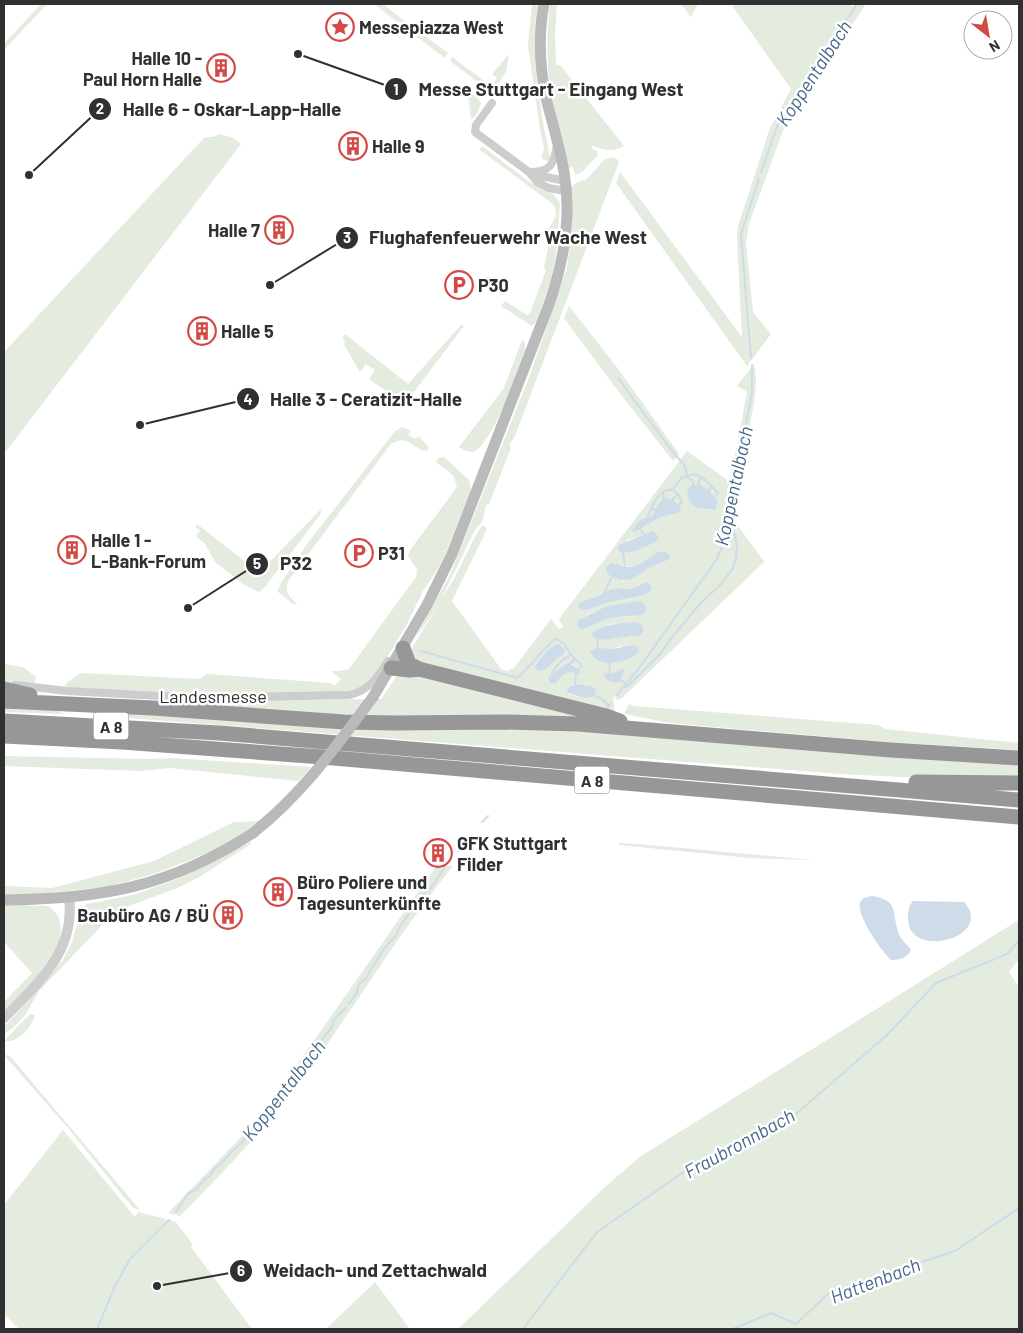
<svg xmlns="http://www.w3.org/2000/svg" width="1023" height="1333" viewBox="0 0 1023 1333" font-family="Barlow,sans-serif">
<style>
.green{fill:#e4ebdf;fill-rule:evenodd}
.water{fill:#cedbe9}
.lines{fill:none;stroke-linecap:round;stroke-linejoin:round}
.stream{stroke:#cedbe9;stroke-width:2}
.minor{stroke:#cdcdcd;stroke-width:8}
.tertiary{stroke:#cdcdcd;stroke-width:10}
.secondary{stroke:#bababa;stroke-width:11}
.motorway{stroke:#979797;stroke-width:15}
.secondary-bridge{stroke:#bababa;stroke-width:11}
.labels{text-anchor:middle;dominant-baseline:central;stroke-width:5;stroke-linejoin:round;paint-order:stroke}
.shield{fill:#fff;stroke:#6e6e6e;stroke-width:1}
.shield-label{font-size:16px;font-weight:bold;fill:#303030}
.poi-label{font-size:18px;font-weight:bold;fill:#303030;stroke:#fff;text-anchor:start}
.street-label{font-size:18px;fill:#303030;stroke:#fff}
.water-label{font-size:19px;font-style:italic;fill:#466989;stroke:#fff}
.leader{fill:none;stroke:#303030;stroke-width:2}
.callout-dot{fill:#303030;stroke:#fff;stroke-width:2}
.mark-label{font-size:15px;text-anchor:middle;font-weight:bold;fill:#fff}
.callout-label{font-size:19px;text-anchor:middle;font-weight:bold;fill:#303030;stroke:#fff;stroke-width:5;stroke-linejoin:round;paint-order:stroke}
</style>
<rect width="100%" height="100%" fill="#fff"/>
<path class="green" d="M41 4H47L4 50V44Z
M374 4H383L407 23 404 27Z
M532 4H538C530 43 537 83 543 122 545 135 549 147 550 160L546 161 541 158 544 149 540 129 528 45Z
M550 4H557L555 34 556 64 561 66 624 146C612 153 604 150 592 146V149L597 151 598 155 582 172 575 175 573 167 568 168C564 140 554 113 550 85 546 57 547 31 550 4Z
M681 4H698L691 17Z
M731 4H850L853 7 855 4H866L791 116 782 133 749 224 746 242 753 312 771 334 747 366 616 183 620 172 742 337 737 237 738 226 770 128 791 89Z
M411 26 448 53 445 58 408 30Z
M509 54 506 72 492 93 450 61 452 57 491 86 497 78 492 74Z
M468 95H475L481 103C479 109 477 117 471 119Z
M220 134 233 138 241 144 4 454V352L205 137H213Z
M482 146 531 183 553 194 560 203 556 254 551 279 536 322 532 326 501 306 505 301 527 315 530 313 546 270 544 268 551 232 546 231C553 222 559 216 554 205L480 150Z
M611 157 617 159 619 162 515 436 509 445 511 448 489 504 486 505 482 522 475 530 441 599 454 579 478 531 482 526H485L487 529 452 601 501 669 507 671 514 668 551 619 559 629 563 627 559 619 687 451 730 482 747 392 737 386 754 364C758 381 755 397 752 414 746 448 737 481 733 514L727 517 734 518C742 534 755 547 764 562L622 698 617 700 613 695 615 713 417 663 412 652V648L439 604 413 642 450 575 530 375 567 268 572 229V187L576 183 584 180 585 181 604 160ZM695 486 703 487 707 492 712 495 710 510 696 508ZM659 503 680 512 661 517 634 532 640 520 652 516ZM638 537 657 540 636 550 623 553 627 540ZM662 551 670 559C663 562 657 564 651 567 641 573 634 580 622 581L621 565C636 572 649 555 662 551ZM641 583 637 596 609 602 584 611 580 602 599 596 609 590 617 588 630 589ZM637 601 635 616 609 618 582 630 578 620C600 607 613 606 637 601ZM634 622 640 623 634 636 602 640 594 632 611 624ZM622 646 617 662 592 649H612ZM551 648 564 654 553 661 535 666 542 656ZM571 663 581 671 576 674 572 672 563 675 555 684 550 683V676ZM580 684 588 685 584 698 568 694 570 686Z
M569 306 619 370 679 454 673 461 615 387 564 318Z
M461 325 464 326 410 397 397 399 369 379 375 370 366 364 360 372 344 345 345 341 342 338 345 334 408 384Z
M522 340 525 342V350C515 375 495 439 474 452L466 451 459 447 504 388Z
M402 427 411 431 408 435 415 439 418 436 429 447 427 451C411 449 408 433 391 444L288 581C285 592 288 596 297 604H293L277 591 281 583 307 544 395 431Z
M444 457 469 480 471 490 447 550 437 570 423 591 406 626 374 679 355 692 195 695 65 688 66 683 79 674 82 673 199 679 207 674 330 683 335 686 341 679 331 671H340L349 669 416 577 417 569 408 556 410 550 452 494 457 486 453 475 436 462 438 458Z
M322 508 320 515 265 587 259 592 243 584 215 562 205 544 196 536 200 530 195 527 197 524 247 563 261 571Z
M4 664 23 667 36 677 34 685 4 682Z
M405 672 599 719H383L189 703 188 701 381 699 396 677Z
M629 704 634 706 878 725 886 729 1019 743V750L901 743 670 723 624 714Z
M4 706 46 707 65 714 4 712Z
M89 712 539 728 1019 763V779H940L841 774 104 716Z
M4 756 148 759 172 758 312 767 298 781 170 768 142 771 4 766Z
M260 821 223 847 154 874 106 887 16 896 4 895V886L52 888 154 861 234 822Z
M251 842V844L199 877 175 889 126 907 109 918 39 991 26 1014 14 1027 4 1034V1027L30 999 63 960 72 942 77 925 79 910 87 904 133 895 175 880Z
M619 843 637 844 814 860 750 858 619 845Z
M437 865 453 866C397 935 352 1012 299 1083 263 1131 222 1174 180 1216L168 1213 244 1134 268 1106Z
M4 905 48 906C68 917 61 946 50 962 37 979 19 995 4 1011V1002L32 973 4 942Z
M1019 920V959L1009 972 1019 987V1329H458L606 1186 641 1156Z
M30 1014 35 1015C31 1028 19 1043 4 1041Z
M4 1055 10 1056 140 1210 133 1208 68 1128Z
M63 1130 135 1217 138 1212 166 1219 163 1224 167 1219 176 1222 193 1245 191 1247 252 1329H19L4 1314V1205Z
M375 1282 410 1329H326Z"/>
<path class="water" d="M698 483C705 488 714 495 718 502L715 510 696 508C690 502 686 497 688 488L692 485 695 486Z
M664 498C671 498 675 502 680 507L681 512 661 517 634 532 632 530 640 520 652 516 659 503Z
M653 531 658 536V540C647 546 632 555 620 552L617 547 621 544Z
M662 551 669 554 670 559C664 562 657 564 651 567 639 574 630 585 615 578 609 576 606 573 606 567L611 563C617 563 622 567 628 567 641 567 650 554 662 551Z
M646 582 650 584 652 588 650 592 644 595 609 602 584 611 578 607 580 602 599 596 609 590 617 588 630 589Z
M637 601H641L646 607V612L641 615 609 618 582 630 577 626 578 620 605 607Z
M634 622 640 623 643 627V632L641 635 603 640 594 638 592 636 593 632C607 624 619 623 634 622Z
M558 644 565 650 564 654C554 659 545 674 537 670L535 666C540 658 549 647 558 644Z
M634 645 638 647 639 652C628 664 596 669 590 651L597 648 612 649Z
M569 663 579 669 581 673 576 674 572 672 563 675 555 684 550 683 548 678C553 674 564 664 569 663Z
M621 669H625L621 679 617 683C610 682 604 681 604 673L612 674Z
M580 684C586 686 593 684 596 691L594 696 584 698 568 693 567 689 570 686Z
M872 896C900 900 891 913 899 934 901 940 907 944 911 950 907 958 900 960 891 960 882 952 853 911 861 901 863 897 868 897 872 896Z
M913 901 964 902C996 937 909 961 908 919 908 912 908 907 913 901Z"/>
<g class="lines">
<path class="stream" d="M761 172 778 124 857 4
M751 358 741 234 759 179
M618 378 672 451 685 466 687 477 692 480 694 486
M698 483 702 477
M663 492 664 498
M707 492 712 487
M678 494 682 502 678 505
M672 500 678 494 673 490
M651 508 655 510
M647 519C651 508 658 488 673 490L681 478 694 474 702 477 718 493 715 496
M641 527 640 529 645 535
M623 552 625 567
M604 593 613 575
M597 639 598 649
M421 651 517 678C531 666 541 651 555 639 566 641 566 650 573 657 576 661 580 662 582 667L579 669
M609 661 610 674
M571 663 575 659
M552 675V673C556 665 563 659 571 655
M618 680 624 682 625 686
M575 685 576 673
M625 687 629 685 662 652 668 642 700 604 721 584 733 568 736 558 737 547 735 535 728 520
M593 695 602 699 609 706
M617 695 640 667 717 559 724 542 752 392V365
M607 708 611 703
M482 822 488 816
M469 838 472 835
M458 851 463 846
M349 1004 356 994 359 984 366 978 385 947 396 936 400 926 424 893 431 888 445 867
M176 1212 188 1193 196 1190 203 1181 210 1176 214 1169 223 1162 232 1151 242 1143 251 1129 260 1124 267 1112 285 1092 295 1074 304 1066 307 1058 332 1027 334 1019 346 1008
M97 1329 115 1286 130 1259 169 1220
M523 1329 597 1232 691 1167 795 1115 888 1034 936 983 1007 954 1019 941
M733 1329 771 1313 796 1324 830 1292 955 1251 1019 1208"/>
<path class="minor" d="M492 103 476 125 475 132 529 172 537 182 549 188 565 191
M529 172C551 172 553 165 557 146
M533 174 565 181
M15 685 67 691 197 698 349 695C369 691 378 677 388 661"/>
<path class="tertiary" d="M4 1018C38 983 76 952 69 897"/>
<path class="secondary" d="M373 697 427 605 452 554 548 307C563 265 572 217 564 172 560 149 553 125 547 102 540 71 538 35 544 4
M4 900C101 899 170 887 253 833"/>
<path class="motorway" d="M403 648 409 664 419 669 606 716 620 721
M391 668 410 670 419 669
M4 689 30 695
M4 701 153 708 344 722 394 723 505 722 578 724 891 750 1019 758
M4 721 219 733 1019 800
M4 736 122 742 322 757 1019 817
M916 782 1019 783"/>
<path class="secondary-bridge" d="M253 833C303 793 335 748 373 697"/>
</g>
<defs>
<symbol id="sight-ring" viewBox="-11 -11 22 22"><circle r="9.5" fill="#fff" stroke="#d24946" stroke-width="1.5"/><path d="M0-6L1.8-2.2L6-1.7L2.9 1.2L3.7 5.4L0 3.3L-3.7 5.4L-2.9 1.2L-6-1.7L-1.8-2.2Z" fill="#d24946"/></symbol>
<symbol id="building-ring" viewBox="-11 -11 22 22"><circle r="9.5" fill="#fff" stroke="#d24946" stroke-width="1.5"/><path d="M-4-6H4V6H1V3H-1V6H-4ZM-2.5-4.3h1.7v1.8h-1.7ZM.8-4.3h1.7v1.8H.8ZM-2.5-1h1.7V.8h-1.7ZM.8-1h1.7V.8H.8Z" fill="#d24946"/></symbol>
<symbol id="parking-ring" viewBox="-11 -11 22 22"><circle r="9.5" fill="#fff" stroke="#d24946" stroke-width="1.5"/><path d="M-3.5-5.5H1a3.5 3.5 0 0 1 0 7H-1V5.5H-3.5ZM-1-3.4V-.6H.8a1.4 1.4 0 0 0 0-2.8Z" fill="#d24946"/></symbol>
</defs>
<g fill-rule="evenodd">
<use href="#sight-ring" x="324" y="11" width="32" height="32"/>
<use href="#building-ring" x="205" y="52" width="32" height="32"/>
<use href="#building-ring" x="337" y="130" width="32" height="32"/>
<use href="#building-ring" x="263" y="214" width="32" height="32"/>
<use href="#parking-ring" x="443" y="269" width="32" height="32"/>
<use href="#building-ring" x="186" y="315" width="32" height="32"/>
<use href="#building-ring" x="56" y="534" width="32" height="32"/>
<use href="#parking-ring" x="343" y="537" width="32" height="32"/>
<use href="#building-ring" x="422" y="837" width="32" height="32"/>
<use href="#building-ring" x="262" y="876" width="32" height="32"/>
<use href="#building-ring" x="212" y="899" width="32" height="32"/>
</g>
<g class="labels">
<g class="shield">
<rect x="93.5" y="712.5" width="35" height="27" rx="4"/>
<rect x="574.5" y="766.5" width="35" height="27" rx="4"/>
</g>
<g class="shield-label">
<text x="111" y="726">A 8</text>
<text x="592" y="780">A 8</text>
</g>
<g class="poi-label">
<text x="359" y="27">Messepiazza West</text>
<text x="202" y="58" text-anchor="end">Halle 10 -<tspan x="202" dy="21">Paul Horn Halle</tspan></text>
<text x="372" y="146">Halle 9</text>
<text x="260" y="230" text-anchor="end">Halle 7</text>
<text x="478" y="285">P30</text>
<text x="221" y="331">Halle 5</text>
<text x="91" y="540">Halle 1 -<tspan x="91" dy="21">L-Bank-Forum</tspan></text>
<text x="378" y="553">P31</text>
<text x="457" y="843">GFK Stuttgart<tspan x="457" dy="21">Filder</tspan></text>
<text x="297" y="882">Büro Poliere und<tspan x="297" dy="21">Tagesunterkünfte</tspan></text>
<text x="209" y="915" text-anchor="end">Baubüro AG / BÜ</text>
</g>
<g class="street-label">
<text x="213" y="696">Landesmesse</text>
</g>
<g class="water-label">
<text transform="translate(813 73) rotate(-57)">Koppentalbach</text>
<text transform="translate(733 486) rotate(-78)">Koppentalbach</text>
<text transform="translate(283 1090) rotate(-52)">Koppentalbach</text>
<text transform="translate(739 1143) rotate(-29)">Fraubronnbach</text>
<text transform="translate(875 1280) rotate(-21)">Hattenbach</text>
</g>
</g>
<path class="leader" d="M298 54L396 89M29 175L100 109M270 285L347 238M140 425L248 399M188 608L257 564M157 1286L241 1271"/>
<g class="callout-dot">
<circle cx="298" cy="54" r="5"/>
<circle cx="29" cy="175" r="5"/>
<circle cx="270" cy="285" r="5"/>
<circle cx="140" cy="425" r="5"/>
<circle cx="188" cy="608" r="5"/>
<circle cx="157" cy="1286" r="5"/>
<circle cx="396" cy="89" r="12"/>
<circle cx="100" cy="109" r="12"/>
<circle cx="347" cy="238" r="12"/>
<circle cx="248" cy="399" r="12"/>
<circle cx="257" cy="564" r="12"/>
<circle cx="241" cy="1271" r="12"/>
</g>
<g class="mark-label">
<text x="396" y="95">1</text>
<text x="100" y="114">2</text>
<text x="347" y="243">3</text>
<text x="248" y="405">4</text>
<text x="257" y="569">5</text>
<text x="241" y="1276">6</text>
</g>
<g class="callout-label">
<text x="551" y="96">Messe Stuttgart - Eingang West</text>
<text x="232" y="116">Halle 6 - Oskar-Lapp-Halle</text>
<text x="508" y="244">Flughafenfeuerwehr Wache West</text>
<text x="366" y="406">Halle 3 - Ceratizit-Halle</text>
<text x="296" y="570">P32</text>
<text x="375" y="1277">Weidach- und Zettachwald</text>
</g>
<rect width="1023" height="1333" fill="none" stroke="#303030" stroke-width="10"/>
<g transform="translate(988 35) rotate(149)"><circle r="24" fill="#ffffff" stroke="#acacac"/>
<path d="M0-4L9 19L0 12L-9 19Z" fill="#d24946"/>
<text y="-8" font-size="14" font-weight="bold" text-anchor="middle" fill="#303030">N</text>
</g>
</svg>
